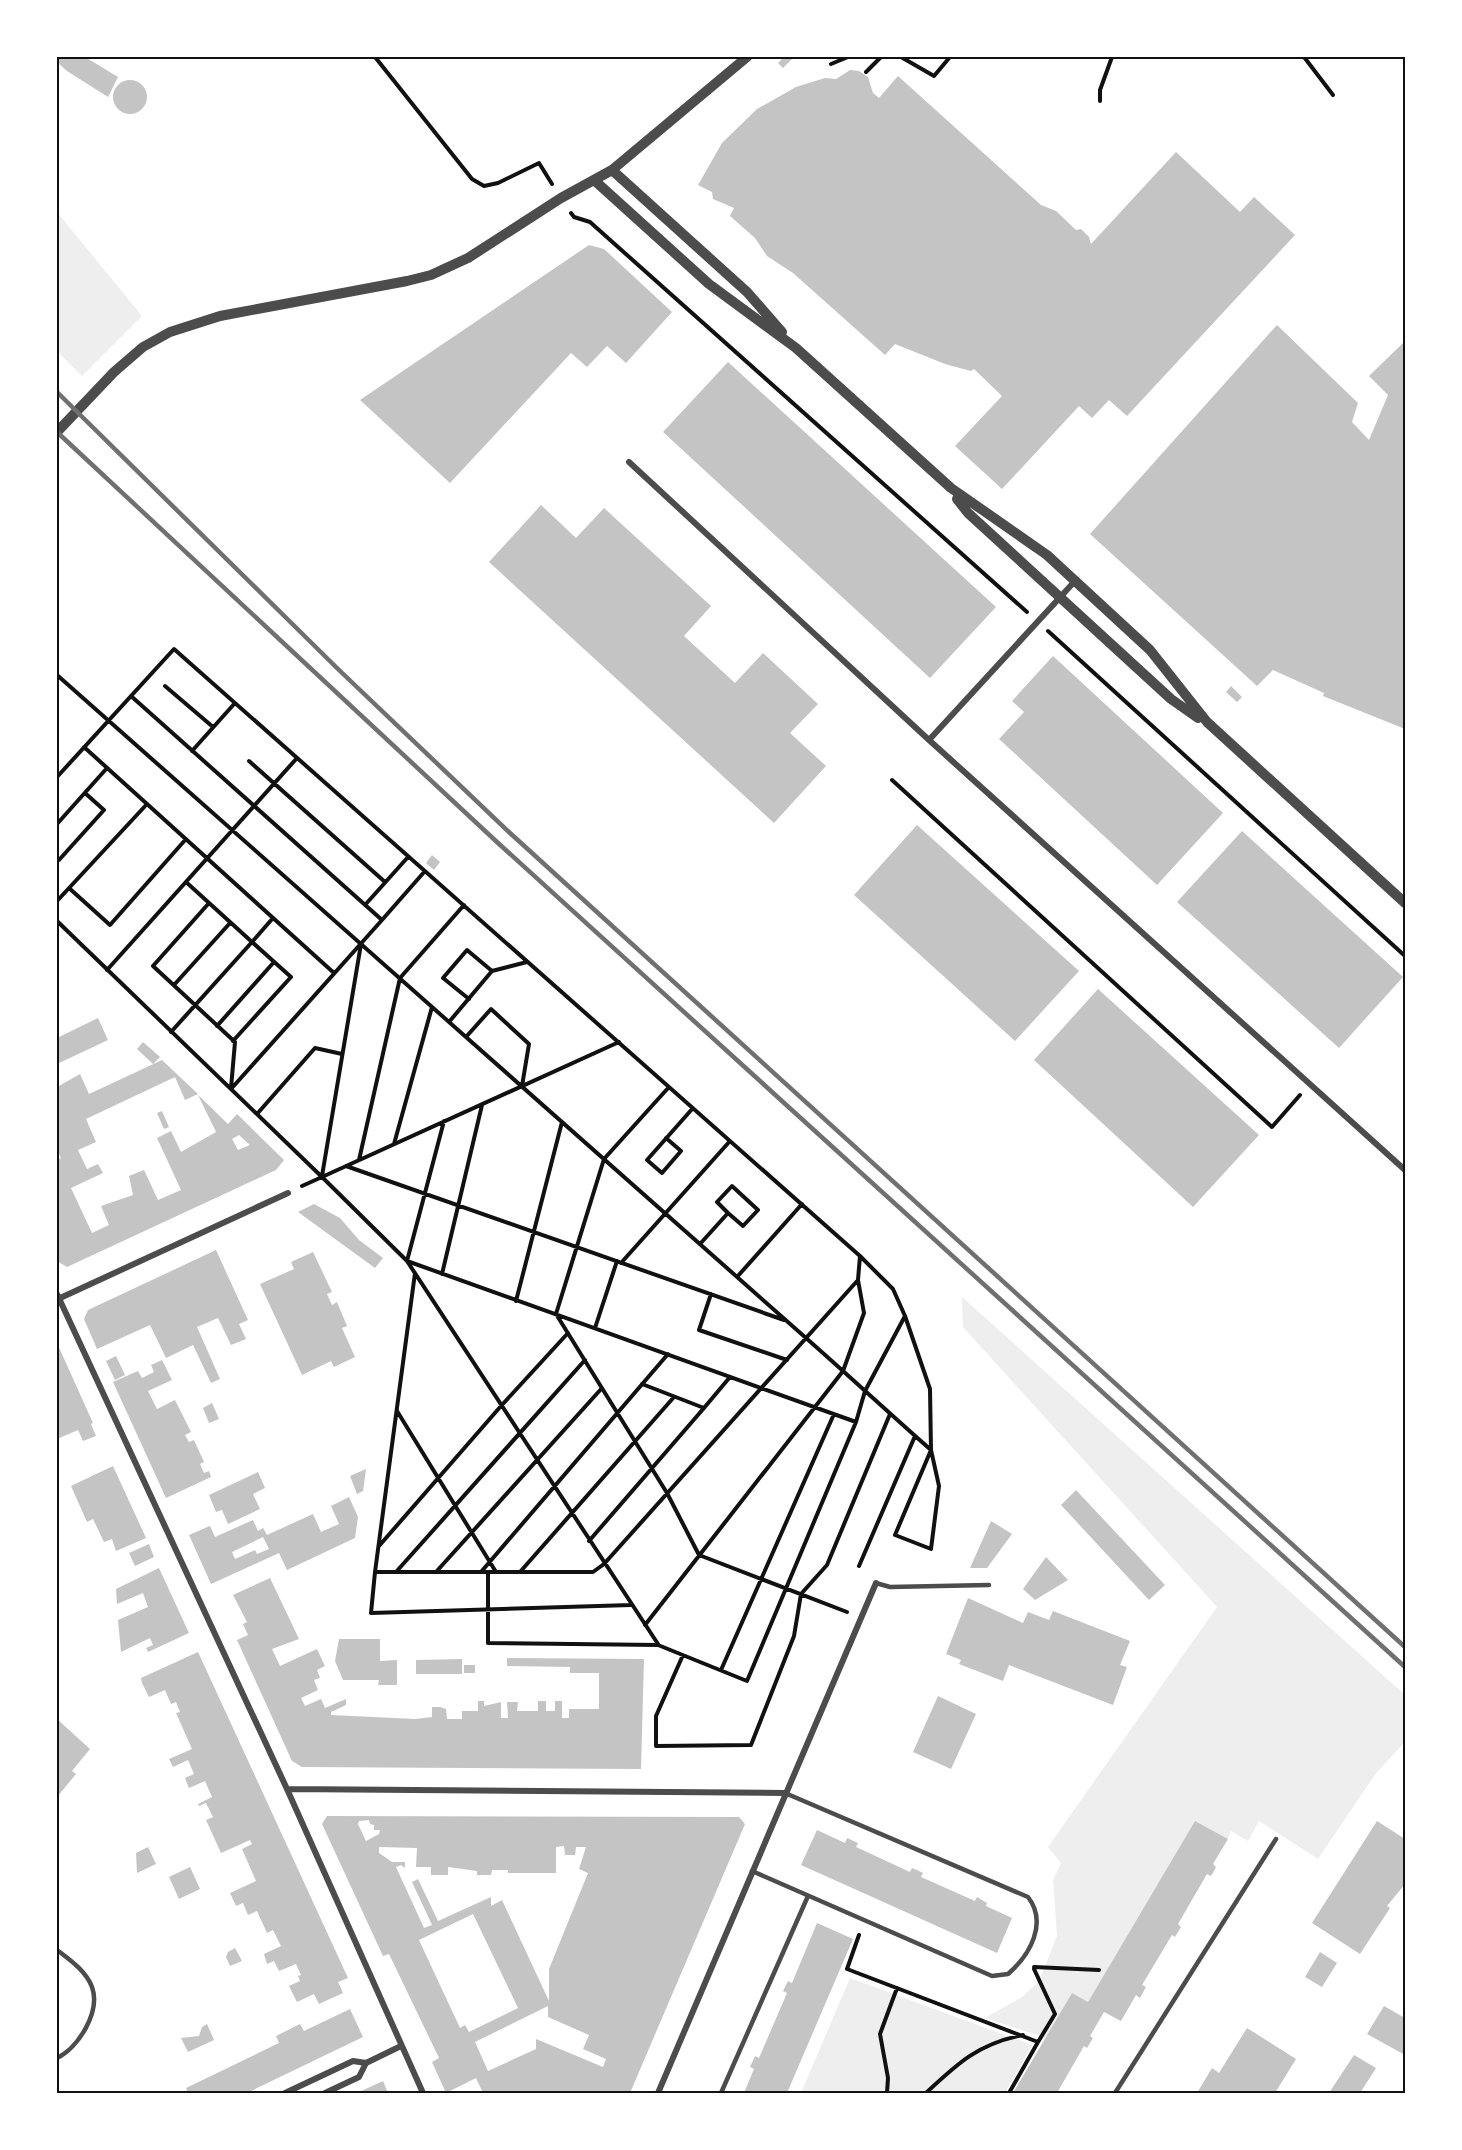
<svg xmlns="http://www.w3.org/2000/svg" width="1462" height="2150" viewBox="0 0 1462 2150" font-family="Montserrat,sans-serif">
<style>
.green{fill:#eee}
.building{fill:#c4c4c4;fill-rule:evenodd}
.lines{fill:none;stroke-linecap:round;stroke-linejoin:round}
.path{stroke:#111;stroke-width:4}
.service{stroke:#4c4c4c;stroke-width:4.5}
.minor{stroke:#4c4c4c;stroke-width:6}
.tertiary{stroke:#4c4c4c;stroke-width:10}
.rail{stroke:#707070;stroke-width:4.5}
.neatline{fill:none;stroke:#111;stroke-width:2}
</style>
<rect width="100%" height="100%" fill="#fff"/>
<path class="green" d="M57 212 142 316 82 376 57 351Z
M962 1297 1405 1695V1742L1376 1773 1318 1859 1259 1821 1248 1841 1231 1831 1228 1839 1195 1821 1088 2002 1072 1993 1046 2038 985 2018 1022 1997 1039 1981 1057 1936 1053 1880 1061 1863 1048 1847 1217 1607 963 1327Z
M850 1978 1032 2045 1005 2093H801Z"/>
<path class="building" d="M57 57H85L118 77 108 97 67 71 57 62Z
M784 57H794L783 68 778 63Z
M850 70 859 71 868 77 873 93 879 98 898 76 1041 205 1056 211 1076 230 1081 229 1089 237 1091 244 1176 152 1240 212 1254 197 1295 235 1127 416 1109 400 1092 418 1079 406 1002 489 955 446 1002 396 974 369 971 371 945 364 895 344 885 355 793 273 767 256 755 238 730 216 734 208 713 199 712 192 698 185 722 143 757 109 796 87 825 78 836 79Z
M113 97a17 17 0 1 1 34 0a17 17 0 1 1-34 0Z
M589 245 604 249 672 312 626 363 607 346 587 367 571 353 450 483 360 400Z
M1277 325 1358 403 1352 422 1369 440 1388 395 1369 376 1403 343 1405 345V729L1323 696 1324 693 1273 670 1257 686 1090 534Z
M728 362 996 607 930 678 663 432Z
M541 505 576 538 604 508 711 606 684 636 735 683 763 653 818 704 790 733 826 766 774 823 489 562Z
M1053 656 1223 813 1157 885 999 739 1024 712 1012 701Z
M1231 686 1242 697 1237 702 1226 692Z
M917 825 1079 971 1015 1041 854 895Z
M1242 831 1403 977 1339 1048 1177 902Z
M432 855 440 862 434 870 426 863Z
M1098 989 1259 1135 1193 1207 1034 1060Z
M98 1018 108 1040 57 1064V1038Z
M143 1042 160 1057 153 1064 137 1049Z
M162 1060 198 1094 185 1100 175 1077 86 1119 96 1142 78 1150 87 1169 98 1164 103 1173 71 1188 92 1233 109 1225 101 1206 133 1195 129 1176 144 1170 158 1200 181 1190 157 1138 171 1131 181 1152 216 1132 198 1095 228 1124 237 1114 284 1160 276 1170 67 1267 57 1261V1160L61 1158 57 1150V1087L80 1074 89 1094ZM239 1135 250 1145 238 1150 232 1139Z
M162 1111 169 1127 164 1129 157 1113Z
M314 1204 340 1218 359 1240 383 1258 375 1268 298 1212Z
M216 1250 248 1320 239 1324 246 1339 231 1345 218 1318 197 1327 220 1379 211 1383 193 1345 166 1358 150 1325 97 1349 84 1319 88 1310Z
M313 1252 332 1292 327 1294 332 1305 337 1302 347 1326 342 1328 355 1357 334 1367 331 1361 302 1375 260 1284 294 1269 291 1262Z
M57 1343 93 1423 91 1424 96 1436 83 1441 78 1430 57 1439Z
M116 1356 125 1375 115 1380 106 1361Z
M162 1360 172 1380 148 1391 157 1409 175 1400 191 1432 185 1435 189 1442 194 1440 204 1462 200 1464 204 1473 209 1471 211 1477 166 1498 113 1382 138 1371 142 1378 154 1372 151 1365Z
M212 1403 219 1419 209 1423 203 1408Z
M113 1466 146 1538 116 1551 112 1539 104 1542 93 1519 87 1522 71 1486Z
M366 1469 363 1491 357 1494 350 1476Z
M258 1472 265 1488 253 1494 260 1509 228 1524 222 1510 216 1512 209 1495Z
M1076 1490 1165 1585 1149 1600 1061 1505Z
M349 1497 358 1517 355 1538 287 1570 279 1553 211 1584 189 1535 210 1526 215 1537 253 1520 258 1531 263 1528 267 1535 313 1514 321 1532 339 1524 331 1506ZM263 1537 269 1549 257 1554 255 1550 235 1559 232 1552Z
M991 1521 1012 1534 987 1568H970Z
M149 1544 154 1557 135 1566 129 1553Z
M1046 1557 1068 1580 1035 1600 1023 1589Z
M159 1568 189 1633 148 1652 146 1648 153 1645 150 1638 121 1652 118 1620 148 1607 143 1593 117 1604 116 1589Z
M270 1578 299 1639 272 1649 280 1666 317 1649 325 1666 317 1670 320 1678 314 1680 318 1690 301 1698 305 1706 321 1699 325 1708 346 1699V1705L331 1712V1715L415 1719 432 1717V1707H440L446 1709 447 1719H462V1711H478V1701H484V1706L501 1702V1718H508L507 1702H518L517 1711H538V1701H546V1711H555V1701H562V1718H569V1709H599V1673H570V1667L507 1666V1658L644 1659 641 1769 302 1767 292 1761 237 1640 248 1635 243 1624 247 1622 233 1595Z
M968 1598 1023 1623 1028 1612 1049 1620 1053 1611 1130 1641 1120 1665 1127 1667 1113 1705 1009 1665 1003 1681 959 1664 961 1660 946 1654Z
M339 1639H380V1661L397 1660V1685H378L379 1680H343L335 1661Z
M198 1652 348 1978 338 1982 343 1993 319 2004 314 1994 297 2002 289 1986 300 1981 298 1976 301 1975 296 1964 279 1971 274 1961 267 1964 264 1954 281 1946 273 1930 267 1933 257 1911 248 1915 243 1903 236 1906 230 1893 256 1881 242 1849 252 1844 250 1840 221 1853 206 1820 213 1817 206 1803 199 1806 198 1804 212 1797 205 1781 189 1788 185 1778 194 1774 188 1760 173 1767 169 1759 192 1749 176 1713 180 1712 176 1702 171 1704 165 1690 149 1697 142 1683 141 1678Z
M462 1659V1674H416V1660Z
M464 1665H475V1673H464Z
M938 1696 976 1714 951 1769 913 1752Z
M57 1719 90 1749 72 1771 76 1774 57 1797Z
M327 1816 739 1817 745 1824 630 2093H483L476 2078 446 2093 432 2062 439 2058 389 1954 383 1956 322 1824ZM369 1820 370 1824 374 1825V1830H380L379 1834 366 1841 358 1824 359 1821ZM564 1846 565 1855H575L576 1847H586L579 1869 588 1873 549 1969V2001L502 1900 491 1906V1897L438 1921 418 1879 412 1882 432 1925 424 1928 396 1867 401 1865 405 1868V1862H392L379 1853V1847L417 1848 416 1867H431V1875H448V1867L477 1871V1875H491L492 1870H508V1873H556V1847ZM473 1914 518 2008 469 2032 465 2025 460 2028 419 1940ZM548 2006V2017L589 2035 583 2049 606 2059 603 2067 536 2039V2049L488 2071 475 2042Z
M1195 1821 1228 1839 1213 1864 1216 1867 1214 1871 1211 1876 1207 1874 1178 1924 1181 1927 1175 1937 1172 1935 1142 1985 1146 1987 1140 1998 1136 1995 1121 2021 1104 2012 1090 2036 1093 2038 1087 2048 1084 2046 1057 2093H1013L1072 1993 1088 2002Z
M1377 1821 1405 1839V1884L1387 1906 1390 1908 1360 1954 1312 1923Z
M817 1830 845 1843 847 1838 858 1843 856 1847 910 1872 912 1868 919 1871 923 1873 921 1877 975 1901 977 1897 987 1903 986 1906 1012 1918 997 1953 801 1865Z
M148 1847 156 1864 137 1873 136 1853Z
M190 1867 200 1889 179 1899 169 1877Z
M817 1923 853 1939 787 2093H744L754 2069 750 2067 755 2056 759 2058 787 1993 783 1991 788 1981 792 1983Z
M235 1948 242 1961 230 1966 226 1957 228 1952Z
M1320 1952 1337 1963 1322 1987 1305 1977Z
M1384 2006 1405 2018V2055L1367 2034Z
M350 2009 363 2037 247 2093H188L186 2088 279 2043 276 2036 300 2024 304 2031Z
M207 2024 214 2040 188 2052 181 2038 199 2036 202 2027Z
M1247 2028 1296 2059 1275 2093H1197L1212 2068 1219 2073Z
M1354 2055 1376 2068 1360 2093H1329Z
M383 2081 388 2093H357Z"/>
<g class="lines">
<path class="path" d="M375 57 472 179 484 186 498 183 539 163 552 184
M901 57 934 76 950 57
M1304 57 1333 95
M831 64 848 57
M866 72 881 57
M1100 101V90L1112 57
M571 213 574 217 590 222 1027 612
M1048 631 1405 956
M57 675 806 1338C848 1375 889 1413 931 1450L895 1535 931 1549 939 1486 931 1450 930 1389 905 1316 865 1391 856 1422 747 1681 658 1645 488 1643V1572
M165 686 213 727
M131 696 382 920 231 1089
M84 747 334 973
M192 751 235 703
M249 761 385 882
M57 777 174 649 860 1256 858 1280 604 1564 593 1572H375L415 1273
M892 780 1272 1127 1300 1095
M57 824 107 768
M57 859 59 860 104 810 85 793
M69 888 110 925 186 839
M57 901 147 804
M209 903 153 966 235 1042 231 1088
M365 905 408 857
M382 920 425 871
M57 921 322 1177 302 1186
M107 970 297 758
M174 985 230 923
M469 999 443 978 467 950 492 971
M449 1022 492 971 527 962
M217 1026 274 962
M171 1032 252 942 186 882
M466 1037 491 1009 529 1044 522 1086
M233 1041 291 977 252 942 273 918
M669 1087 604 1159 556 1314 667 1493 699 1555 847 1612
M257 1114 315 1048 342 1054
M444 1121 407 1261 658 1644
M666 1138 681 1151 662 1173 647 1160 693 1108
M394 1144 432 1007
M359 1160 400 978 464 905
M346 1166 784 1320
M322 1176 361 944
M322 1177 407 1261 856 1422
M322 1177 619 1042
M700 1244 728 1213 743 1226 758 1210 732 1186 717 1202 728 1213
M860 1256 893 1289 905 1316
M621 1263 730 1141
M442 1274 482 1105
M737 1277 802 1204
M711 1294 699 1330 787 1360
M516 1301 562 1122
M595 1328 617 1261
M704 1408 730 1377
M397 1411 496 1572
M589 1541 704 1408 642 1384
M379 1546 501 1406 568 1333
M859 1566 915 1436
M375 1572 371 1613 631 1605
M396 1572 585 1360
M436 1572 602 1388
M481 1572 668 1354
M520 1572 674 1397
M645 1625 843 1371 864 1313 858 1280
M683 1655 656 1716V1746L751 1745 794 1636 801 1594 827 1565 890 1414
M721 1670 834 1414
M859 1935 847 1969 1038 2042 1055 2014 1034 1969
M1034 1967 1099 1970
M887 2093 888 2078 880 2034 897 1988
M926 2093C958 2063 978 2044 1023 2035
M1009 2093 1038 2042"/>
<path class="service" d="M876 1583 890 1587 989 1585
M752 1871 992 1976 1008 1974C1030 1955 1048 1923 1028 1897L785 1793
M57 1950C70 1960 86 1971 92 1987 101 2012 78 2048 57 2058
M721 2093 808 1896
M1115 2093 1276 1839"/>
<path class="minor" d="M629 462 929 740 1075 581
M929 740 1405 1170
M57 1294 287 1789 423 2093
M58 1299 288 1193
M287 1789 785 1793
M285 2093 353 2061 366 2063 401 2046
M325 2093 359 2077 366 2063
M658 2093 876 1583"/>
<path class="tertiary" d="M612 170 747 292 782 332
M594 180 709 284 796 348 951 488 1047 555 1150 650 1207 722 1405 903
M57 432 114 372 143 347 170 332 220 316 407 281 431 275 468 258 561 198 612 170 747 57
M957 499 968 513 1171 699 1198 718"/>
<path class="rail" d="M57 392 339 670 510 833 1405 1647
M57 432 498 843 1405 1667"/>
</g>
<rect width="1462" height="2150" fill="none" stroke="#ffffff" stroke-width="117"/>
<rect x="58" y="58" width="1346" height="2034" class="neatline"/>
</svg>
